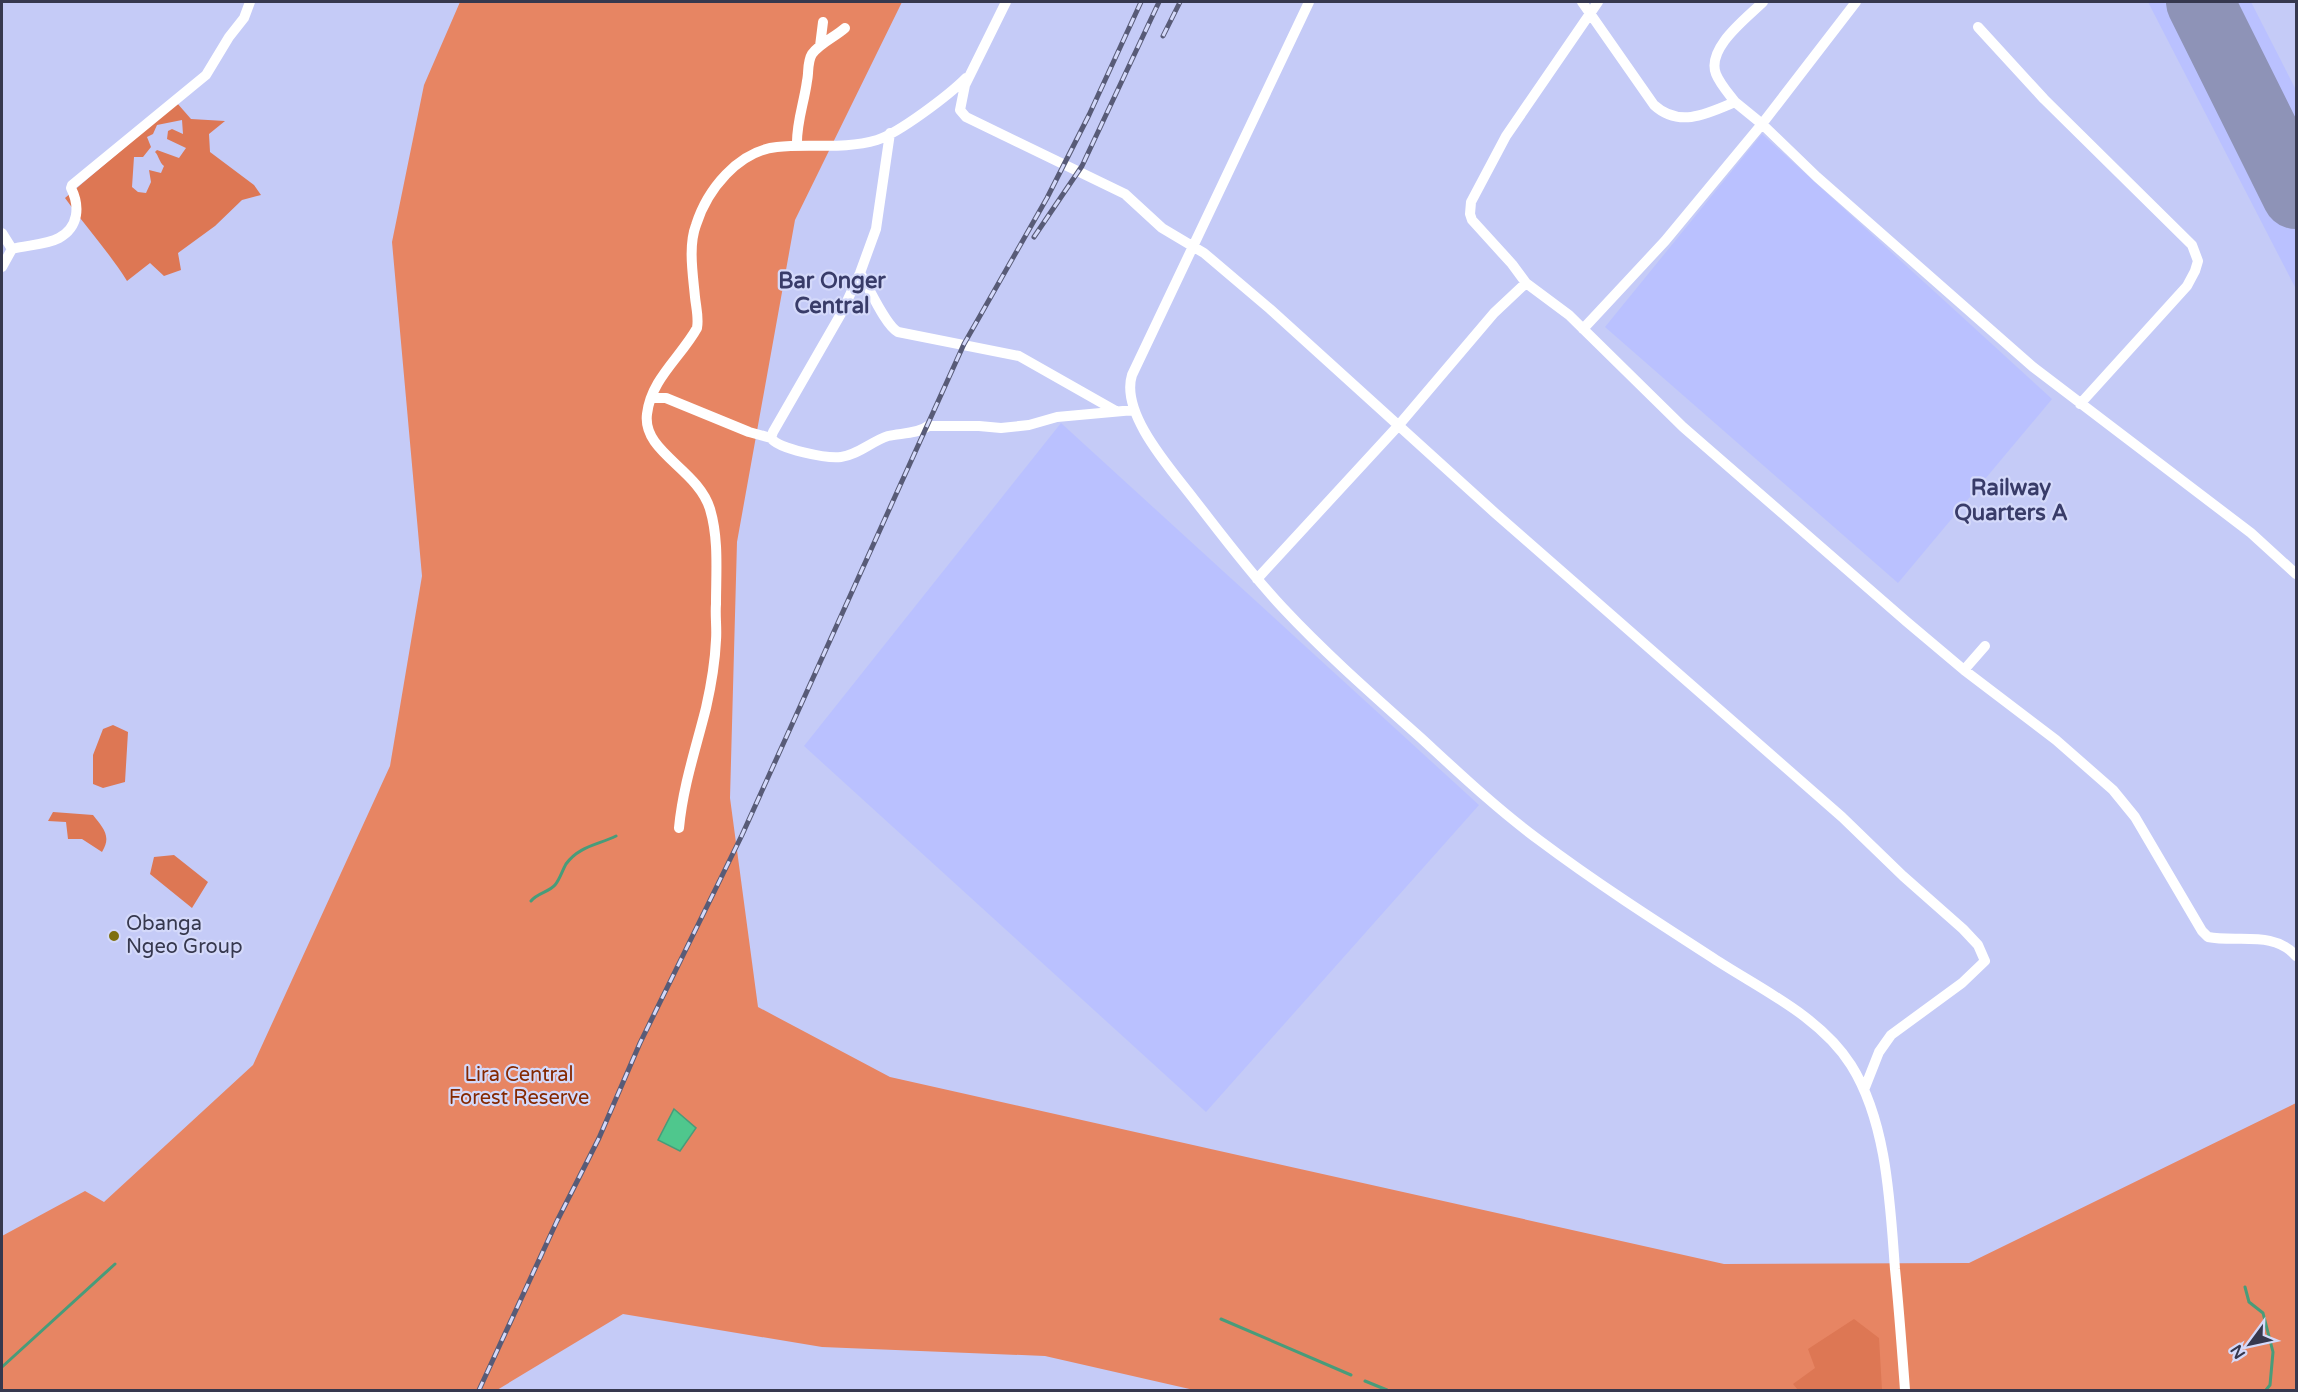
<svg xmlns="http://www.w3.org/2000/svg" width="2298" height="1392" viewBox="0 0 2298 1392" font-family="'Varela Round',sans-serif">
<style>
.built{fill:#bac1ff}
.green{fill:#e78563}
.forest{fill:#dd7754;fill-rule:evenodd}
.water{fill:#4fc78d;stroke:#489c7a;stroke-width:1.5}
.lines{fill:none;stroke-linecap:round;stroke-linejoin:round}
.stream{stroke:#489c7a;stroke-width:3}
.runway{stroke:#8e93b7;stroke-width:68}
.minor{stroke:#fff;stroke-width:10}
.rail-casing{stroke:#585b77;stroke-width:5}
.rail{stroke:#d4d9fa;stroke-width:3;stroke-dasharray:9;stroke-linecap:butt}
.poi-dot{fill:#7e6f0d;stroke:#d4d9fa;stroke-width:2}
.labels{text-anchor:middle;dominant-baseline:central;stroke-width:4.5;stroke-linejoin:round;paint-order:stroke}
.poi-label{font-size:20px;fill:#36384e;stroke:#d4d9fa;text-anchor:start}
.park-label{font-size:20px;fill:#842800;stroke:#d4d9fa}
.quarter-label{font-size:22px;font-weight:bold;fill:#393c69;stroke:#d4d9fa}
</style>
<rect width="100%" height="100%" fill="#c5cbf7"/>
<path class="built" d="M2148 2H2251L2296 90V289Z
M1762 134 2052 399 1898 583 1605 327Z
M1061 423 1479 805 1206 1112 804 746Z"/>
<path class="green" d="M460 2H902L795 220 737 542 730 798 758 1007 890 1077 1724 1264 1969 1263 2296 1103V1390H1194L1045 1356 822 1347 623 1314 497 1390H2V1236L85 1191 104 1202 253 1065 390 766 422 576 392 242 424 85Z"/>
<path class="forest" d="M177 103 191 119 225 121 209 134 210 152 254 185 261 195 242 200 215 226 178 253 181 270 164 276 150 263 127 281C109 252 85 226 65 198ZM182 120 183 134 172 129 168 131 167 139 186 148 179 158 157 150 155 152C159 156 159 162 164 166L161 173 149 170 151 182 146 193 138 192 132 187 134 157H143L151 147 147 137 153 134 157 125Z
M113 725 128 732 125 782 103 788 93 784V755L103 729Z
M53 812 93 815C103 828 112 836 102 852L82 839H68L66 822 48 821Z
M174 855 208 882 192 908 150 874 154 857Z
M1854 1319 1879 1338 1882 1390H1798L1793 1384 1815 1368 1808 1349Z"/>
<path class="water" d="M674 1109 696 1128 680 1151 658 1140Z"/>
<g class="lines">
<path class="stream" d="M531 901C537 893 549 892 555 885 560 879 562 871 566 864 579 846 598 845 616 836
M2245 1287 2249 1302 2263 1313 2273 1352 2270 1385 2266 1390
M1221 1319 1351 1375
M2 1367 115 1264
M1365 1381 1387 1390"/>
<path class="runway" d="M2200 2 2296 195"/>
<path class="minor" d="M1006 2 965 85 960 110 966 117 1125 194 1162 228 1204 253 1270 309 1495 513 1842 817 1903 876 1963 929 1978 945 1985 961 1962 983 1891 1035 1879 1052 1864 1090
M1309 2 1132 375C1120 413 1170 468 1193 498 1222 535 1250 573 1283 608 1326 654 1374 696 1421 738 1459 773 1497 809 1539 840 1595 882 1654 920 1713 958 1760 989 1820 1016 1851 1065 1887 1122 1890 1203 1895 1269 1899 1309 1902 1350 1905 1390
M1582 2 1654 105C1679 128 1707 114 1735 102L1762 124 1817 177 2033 367 2251 533 2296 574
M1978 27 2044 99 2192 245 2198 261 2195 271 2187 286 2080 404
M820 46 823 22
M1735 102C1729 94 1720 84 1716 74 1706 48 1747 18 1763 2
M890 133 876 229 860 273 842 312 773 432 771 438C778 449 828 459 841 457 858 455 872 441 888 436 900 433 918 434 928 426H979L1001 428 1029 425 1057 417 1134 410
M797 146C796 123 804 104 807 81 809 73 807 62 812 54 820 43 835 37 845 28
M2 233 12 249
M2 267 12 249C26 245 46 245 59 238 79 227 80 206 71 188L72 185 206 75 229 37 244 18 250 2
M860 273C869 287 885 325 898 332L1019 356 1116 411
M1526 283 1512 264 1472 220 1470 214 1471 202 1506 136 1598 2
M1583 329 1665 241 1762 124 1856 2
M651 398H666L749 432 771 438
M1257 579 1398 426 1494 313 1526 283 1569 315 1683 427 1907 622 1964 670 2056 740 2113 790 2135 817 2202 931 2208 937C2237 943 2274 930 2296 956
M1964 670 1985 646
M679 828C683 786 696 748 706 708 711 686 715 663 716 640 717 628 715 616 716 604 716 572 719 539 710 509 698 469 642 452 647 414 651 379 681 357 697 328 699 318 696 307 695 297 693 275 688 246 696 225 707 190 738 151 777 147 810 143 843 150 877 140 899 133 949 95 966 78"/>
<defs>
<path id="rail" d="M1163 36 1180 2
M1034 237 1082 166 1159 2
M479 1390 557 1221 599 1138 640 1043 742 835 964 344 1047 198 1089 115 1141 2"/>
</defs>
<use href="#rail" class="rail-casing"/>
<use href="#rail" class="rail"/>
</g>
<circle class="poi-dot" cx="114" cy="936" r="6"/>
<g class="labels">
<g class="poi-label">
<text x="126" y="924">Obanga<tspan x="126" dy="23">Ngeo Group</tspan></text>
</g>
<g class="park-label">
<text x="519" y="1075">Lira Central<tspan x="519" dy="23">Forest Reserve</tspan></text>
</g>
<g class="quarter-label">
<text x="832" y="281">Bar Onger<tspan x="832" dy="25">Central</tspan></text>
<text x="2011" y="488">Railway<tspan x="2011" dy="25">Quarters A</tspan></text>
</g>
</g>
<rect width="2298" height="1392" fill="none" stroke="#36384e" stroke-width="6"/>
<g transform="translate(2250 1344) rotate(237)" stroke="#d4d9fa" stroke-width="4.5" paint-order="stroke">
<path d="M0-4.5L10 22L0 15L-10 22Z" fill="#36384e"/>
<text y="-9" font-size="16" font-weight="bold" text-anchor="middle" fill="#36384e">N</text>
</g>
</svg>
